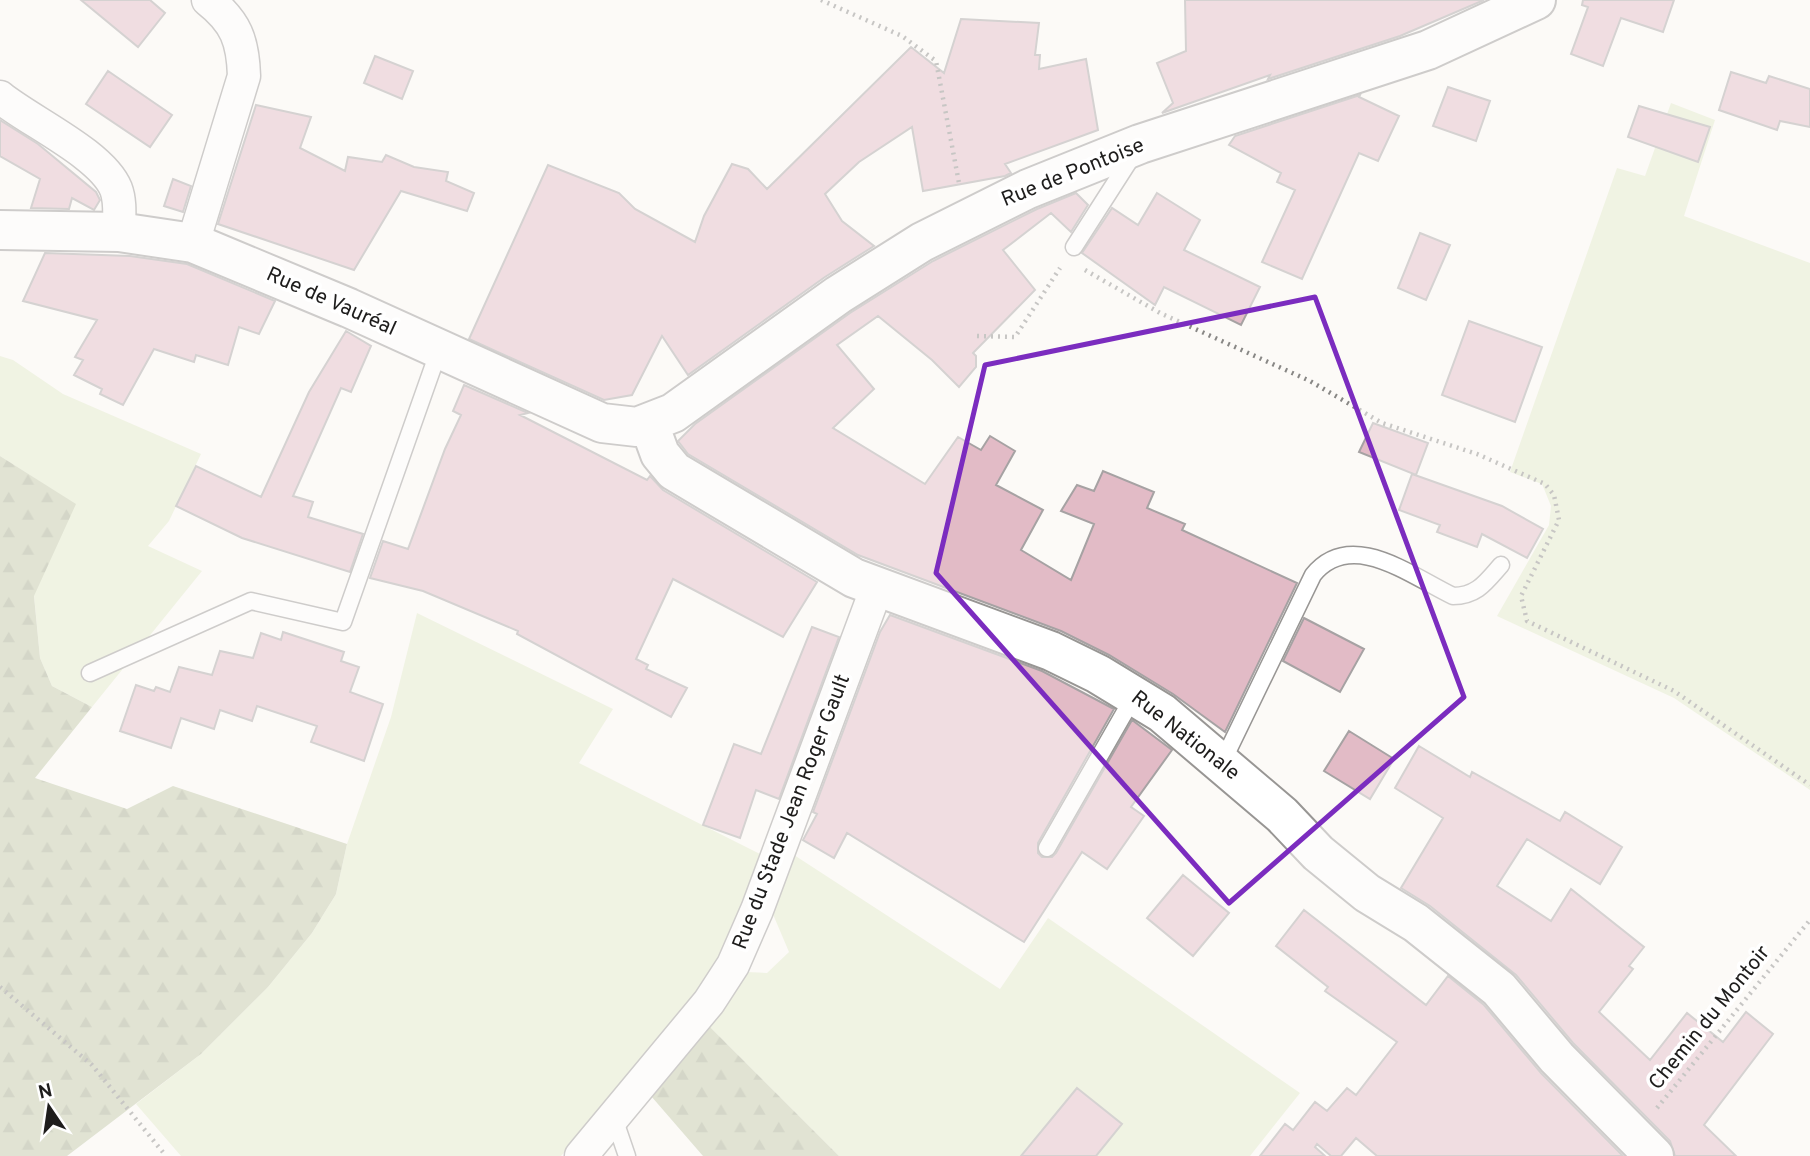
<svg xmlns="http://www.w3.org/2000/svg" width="1810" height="1156" viewBox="0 0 1810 1156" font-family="Overpass,sans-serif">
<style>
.grass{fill:#e3ebca}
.forest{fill:url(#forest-firs)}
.building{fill:#e2bbc6;stroke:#a6a2a3;stroke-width:2}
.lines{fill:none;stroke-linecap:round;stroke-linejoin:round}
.service-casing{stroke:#989694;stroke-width:19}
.minor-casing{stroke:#989694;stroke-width:35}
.tertiary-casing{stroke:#989694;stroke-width:42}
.path{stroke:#888785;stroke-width:4.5;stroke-dasharray:2 5;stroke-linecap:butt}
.service{stroke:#fff;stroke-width:16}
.minor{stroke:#fff;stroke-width:32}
.tertiary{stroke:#fff;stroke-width:38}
.marked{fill:none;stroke:#7b2cbf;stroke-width:5;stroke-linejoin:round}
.labels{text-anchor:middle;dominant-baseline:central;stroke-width:7;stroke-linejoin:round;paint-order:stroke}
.street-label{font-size:21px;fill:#1e1d1c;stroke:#fff}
</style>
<defs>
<pattern id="forest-firs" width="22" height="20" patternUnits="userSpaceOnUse" patternTransform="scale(1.75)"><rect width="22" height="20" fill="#c0c8a6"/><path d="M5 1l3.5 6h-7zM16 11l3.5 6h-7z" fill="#a5ab8e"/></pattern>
</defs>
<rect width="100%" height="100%" fill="#fcfaf7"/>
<path class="grass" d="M1671 103 1715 120 1684 216 1810 263V790L1674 698 1497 616 1549 525 1551 506 1542 484 1510 472 1617 168 1645 176Z
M0 356 13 360 63 394 201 454 169 521 148 546 202 571 92 707 52 686 40 658 34 595 75 504 0 456Z
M417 613 613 709 579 763 766 857 711 979 679 1022 561 1156H181L136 1104 201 1054 268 987 312 933 336 894 347 844 391 717Z
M791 853 1000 989 1048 918 1300 1093 1250 1156H839L710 1027 747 972 767 973 789 952 772 912Z"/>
<path class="forest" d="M0 456 76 504 34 596 40 658 52 686 92 707 35 778 127 809 173 786 347 844 336 894 312 933 268 987 201 1054 67 1156H0Z
M710 1027 839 1156H703L651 1096Z"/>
<path class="building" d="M81 0H150L165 13 138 47Z
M1185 0H1484L1400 36 1268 79 1270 75 1162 113 1173 103 1157 63 1186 51Z
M1583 0H1674L1663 32 1621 18 1603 66 1571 54 1588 7 1582 5Z
M961 19 1039 23 1035 55H1040L1039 69 1086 59 1098 130 1005 164 1011 173 1005 176 923 191 912 127 859 162 825 194 842 221 874 246 825 277 688 375 662 336 632 395 604 400 469 339 548 165 619 193 635 209 695 242 704 216 732 164 748 169 767 189 911 47 944 73Z
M375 56 413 71 402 99 364 83Z
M108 71 172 115 150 147 86 104Z
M1731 72 1766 83 1769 76 1810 89V127L1780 121 1777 130 1719 110Z
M1448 87 1490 101 1476 141 1433 126Z
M1360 95 1359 97 1399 116 1378 161 1359 153 1302 279 1262 262 1295 190 1277 182 1281 173 1229 145 1235 136Z
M256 105 311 117 300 148 345 171 348 157 382 162 386 155 414 167 448 172 446 181 474 193 467 211 401 191 354 270 218 224Z
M1639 106 1710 127 1698 162 1628 137Z
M0 120 38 144 96 192 100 200 94 210 72 198 69 209 31 208 40 179 0 156Z
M173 179 191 186 183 212 164 206Z
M1076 193 1088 205 1071 232 1051 213 1003 250 1035 290 973 353 976 356V367L959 387 932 360 878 316 837 345 874 389 833 428 925 484 958 437 981 450 990 436 1015 451 996 485 1043 510 1021 550 1071 580 1094 524 1061 511 1077 485 1094 491 1103 471 1154 492 1147 508 1185 524 1182 530 1297 583 1225 732 1173 694 1109 655 1061 631 858 555 688 454 678 441 695 424 850 313 933 261 1037 209Z
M1157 193 1200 220 1184 250 1260 287 1241 325 1164 287 1155 305 1082 253 1112 208 1138 225Z
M1420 233 1450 245 1426 300 1398 288Z
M45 253 130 256 187 264 275 301 259 334 239 327 228 365 196 355 194 362 154 349 123 405 100 394 102 389 74 375 83 360 75 357 97 320 23 301Z
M1469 321 1542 347 1515 422 1442 395Z
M346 331 371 346 351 392 341 388 293 496 313 502 308 517 363 534 350 572 242 538 176 506 196 466 261 497 309 392Z
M464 385 528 413 520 415 647 480 650 476 663 490 817 582 783 637 673 579 636 659 648 665 646 669 687 688 671 717 517 634 518 631 423 591 370 578 383 541 408 549 445 449 461 415 453 411Z
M1373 423 1428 443 1416 475 1359 452Z
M1412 474 1502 506 1543 529 1527 558 1482 534 1477 547 1437 532 1440 525 1399 510Z
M890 615 1042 671 1114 709 1038 843V853L1042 857H1052L1056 853 1132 720 1172 750 1131 807 1144 816 1107 869 1082 852 1024 942 847 833 834 858 803 840 817 814 813 812 880 632Z
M1304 618 1364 649 1340 692 1283 661Z
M812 627 839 637 779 799 756 790 740 838 703 825 734 744 761 754Z
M283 632 344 652 341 661 359 667 350 692 383 704 364 761 311 742 317 726 257 706 252 721 220 710 214 729 181 718 171 748 120 731 136 685 154 691 156 687 170 692 179 667 212 675 220 651 253 658 261 633 281 640Z
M1349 731 1394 759 1370 799 1324 771Z
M1419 746 1470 777 1472 772 1560 821 1565 812 1622 847 1600 884 1527 839 1497 886 1551 921 1571 889 1644 947 1629 966 1633 969 1599 1012 1650 1060 1687 1013 1723 1042 1746 1012 1773 1034 1704 1125 1736 1156H1675L1670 1141 1573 1043 1516 975 1430 906 1401 888 1443 818 1395 788Z
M1183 875 1229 913 1193 956 1147 918Z
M1304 910 1426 1005 1448 976 1484 1005 1541 1073 1623 1156H1377L1356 1138 1341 1156H1331L1317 1144 1315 1147 1325 1156H1260L1285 1124 1293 1130 1315 1102 1327 1111 1347 1088 1356 1095 1397 1042 1325 991 1328 987 1276 946Z
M1077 1088 1122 1124 1096 1156H1021Z"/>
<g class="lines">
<defs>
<path id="service" d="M1074 247 1133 155
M90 673 251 601 343 622 439 350
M1222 763 1313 575C1351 528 1411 576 1453 596 1477 596 1486 582 1501 565
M1047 848 1134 696
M614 1118 627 1156"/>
<path id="minor" d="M0 97C29 121 102 154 116 189 121 202 119 218 119 232
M193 243 244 76C243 41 236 22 208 0
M581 1156 709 1002 733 965 757 910 877 587"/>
<path id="tertiary" d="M0 230 119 232 193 243 349 308 602 423 637 427 673 413 838 295 922 242 1028 189 1140 144 1428 50 1536 0
M649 424 660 454 674 471 854 578 1051 651 1098 674 1162 713 1282 815 1318 853 1367 893 1416 923 1499 989 1557 1058 1654 1156"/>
</defs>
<use href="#service" class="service-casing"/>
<use href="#minor" class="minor-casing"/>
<use href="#tertiary" class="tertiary-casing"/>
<path class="path" d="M821 0 902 36 936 61 959 183
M1085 270 1160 313 1310 381 1382 423 1477 454 1545 484 1554 495 1559 520 1521 596 1527 621 1674 691 1810 785
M977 336 1015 337 1060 268
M0 987 92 1065 166 1156
M1657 1108 1810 920"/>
<use href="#service" class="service"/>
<use href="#minor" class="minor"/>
<use href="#tertiary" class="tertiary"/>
</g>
<path d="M0 0H1810V1156H0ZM1315 297 1464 697 1229 903 936 573 985 365Z" fill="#fcfaf7" fill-opacity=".55" fill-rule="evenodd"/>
<path class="marked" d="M1315 297 1464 697 1229 903 936 573 985 365Z"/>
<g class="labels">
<g class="street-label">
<text transform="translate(1073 173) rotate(-22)">Rue de Pontoise</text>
<text transform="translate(331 302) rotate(24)">Rue de Vauréal</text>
<text transform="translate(1185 736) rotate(38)">Rue Nationale</text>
<text transform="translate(792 812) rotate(-69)">Rue du Stade Jean Roger Gault</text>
<text transform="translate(1710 1018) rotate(-51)">Chemin du Montoir</text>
</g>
</g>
<g transform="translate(49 1107) rotate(347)" stroke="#ffffff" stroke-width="5" paint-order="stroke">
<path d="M0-5L12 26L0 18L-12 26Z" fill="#1e1d1c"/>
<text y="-10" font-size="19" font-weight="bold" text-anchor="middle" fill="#1e1d1c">N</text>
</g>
</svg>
